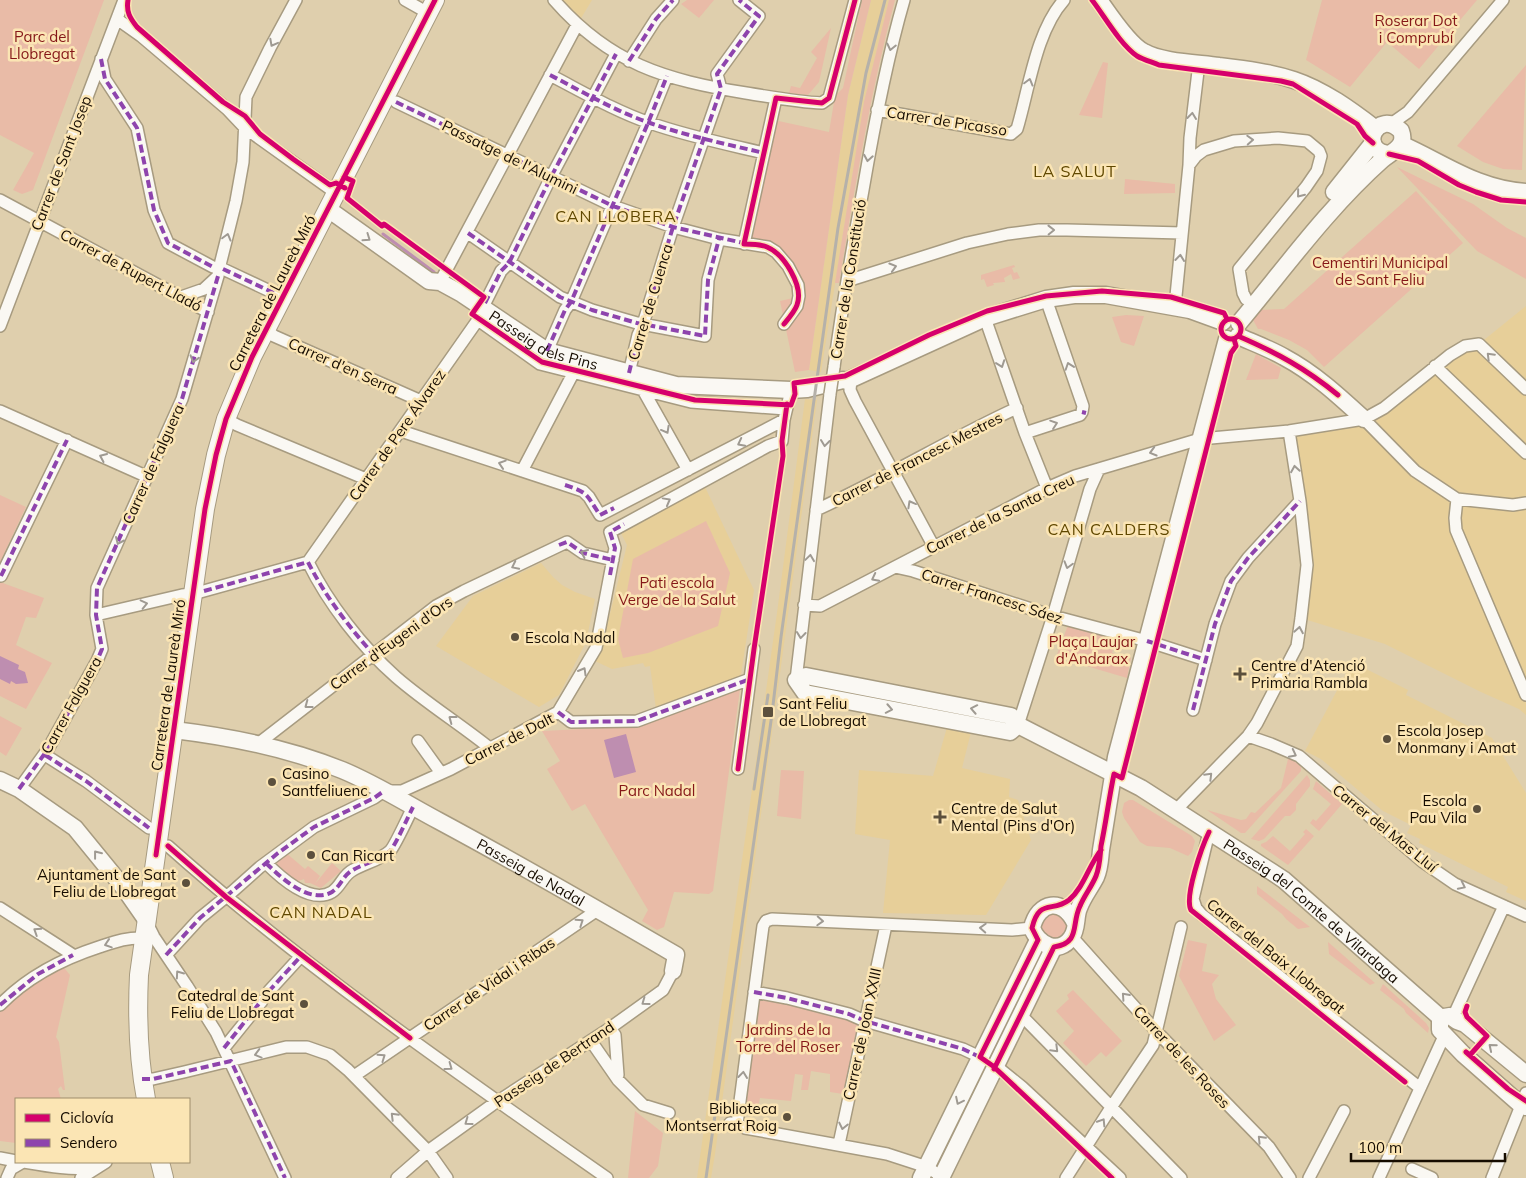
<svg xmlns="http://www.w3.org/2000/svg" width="1526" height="1178" viewBox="0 0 1526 1178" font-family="Mulish,sans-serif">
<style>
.built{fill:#e7cf99}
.green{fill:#e9bba7}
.water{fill:#be8eb0}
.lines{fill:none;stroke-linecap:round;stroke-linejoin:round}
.stream{stroke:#be8eb0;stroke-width:3}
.street-casing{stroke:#a79b80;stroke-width:14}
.secondary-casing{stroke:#a79b80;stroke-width:19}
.primary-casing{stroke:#a79b80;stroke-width:20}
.street{stroke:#faf8f3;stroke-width:11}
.secondary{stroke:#faf8f3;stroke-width:16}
.primary{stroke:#faf8f3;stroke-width:18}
.rail{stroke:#b5b1aa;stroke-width:3}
.street-bridge-casing{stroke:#a79b80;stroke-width:14;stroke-linecap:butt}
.street-bridge{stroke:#faf8f3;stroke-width:11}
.quiet{stroke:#8e44ad;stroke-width:4;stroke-dasharray:8 4;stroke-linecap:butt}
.cycleway-casing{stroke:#fbe5b4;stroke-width:8}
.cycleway{stroke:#d6006c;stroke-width:5}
.oneway{stroke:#9f9a92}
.poi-dot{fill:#5c503d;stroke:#fbe5b4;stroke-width:2}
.labels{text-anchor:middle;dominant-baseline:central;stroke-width:5;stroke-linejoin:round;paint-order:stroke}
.park-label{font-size:15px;fill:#851718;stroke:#fbe5b4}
.street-label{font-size:15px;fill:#160c00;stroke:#fbe5b4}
.poi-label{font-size:15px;fill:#160c00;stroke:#fbe5b4;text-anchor:start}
.neighbourhood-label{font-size:16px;letter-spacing:1px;fill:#604800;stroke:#fbe5b4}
</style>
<rect width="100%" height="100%" fill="#dfcfad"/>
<path class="built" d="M554 0H592L577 25Z
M871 0H889L864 102 821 372 809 370 848 95Z
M1526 306V715L1519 709 1481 692 1385 644 1301 618 1304 562 1289 431 1364 419 1435 366 1479 344Z
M805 399 817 400 715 1154 711 1178H697L777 613Z
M705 487 754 590 740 681 656 709 650 666 645 667 643 663 612 669 595 661 607 626 627 545 620 531Z
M541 563 553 577 562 585 575 592 595 599 586 642 559 695 539 707 436 646 473 596Z
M1352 662 1408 690 1406 695 1492 738 1526 793V901L1506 892 1508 887 1419 843 1420 839 1407 833 1411 825 1383 811 1321 759 1305 751Z
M948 724 972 728 962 768 1010 779 1009 797 1018 800 1031 840 986 915 883 913 890 840 855 834 859 770 933 776Z"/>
<path class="green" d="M0 0H104L33 190 22 194 13 190 34 153 0 135Z
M687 0H714L699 18 681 4Z
M862 0H871L848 95 809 370 795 372 780 301 793 298C790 277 787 270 773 254L771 256 759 249 758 252 746 248 774 120 829 132 835 96 843 88Z
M889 0H895C870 93 855 188 839 283H835L864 102Z
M1322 0H1477L1419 69 1387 42 1350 87 1306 60Z
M831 28 819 82 808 95 789 93 791 86 800 88 817 58 811 52Z
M1103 62 1108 63 1102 118 1079 115Z
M1526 65 1522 170 1503 169 1483 162 1457 146Z
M1397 167 1473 204 1507 228 1526 238V279L1477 251Z
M1125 179 1175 184V193L1124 194Z
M1416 191 1463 243 1324 367 1307 350 1289 340 1261 329H1258L1252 318 1259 310 1284 309Z
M1014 265 1015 267 1012 268 1014 273 1017 272 1020 278 1013 280 1011 274 1004 278 1005 282 993 283 994 285 987 287 984 279 981 280V275Z
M1126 315 1144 316 1134 346 1121 342 1112 317Z
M1256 354 1281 368 1278 379 1246 380Z
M0 495 26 507 0 562Z
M706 521 730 573 718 626 648 653 623 658 618 639 633 559Z
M0 582 44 598 36 618 26 617 16 645 52 663 26 709 0 696Z
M1068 625 1116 638 1112 653 1131 658 1127 678 1056 657Z
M740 689 713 891 709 894 674 892 664 927 657 930 642 921 648 910 585 804 572 811 547 769 560 761 542 731 625 727 647 721Z
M0 716 22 728 6 756 0 752Z
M1289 755 1301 767V771L1245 833H1241L1207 810 1241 820 1246 819 1251 812 1255 813 1281 788Z
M781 770 804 771 801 819 777 816Z
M1307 775 1310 780V786L1296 804V810L1290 816H1285L1264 839 1259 841 1251 839Z
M1316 781 1342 804 1319 831 1310 823 1313 819 1316 821 1331 804 1313 789Z
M1129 800H1133L1192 836 1195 841 1192 852 1188 856 1170 848 1147 846 1140 842 1124 818 1122 812 1124 803Z
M1306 829 1314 836 1288 865 1261 846V844L1266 842 1273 836 1290 851 1305 834 1303 832Z
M285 852 305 869 308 866 320 876 315 884 332 863 341 871 321 888 310 883H305L304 879 296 882 292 877H288L286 873 278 871 277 862Z
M1257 886 1310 927 1298 929 1286 919 1282 914 1257 894Z
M1041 926a13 13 0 1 1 26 0a13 13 0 1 1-26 0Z
M1188 940 1207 944 1202 971 1219 975 1212 984 1216 999 1236 1025 1214 1041 1179 976Z
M1328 942 1375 983 1370 985 1329 954Z
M57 959 70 975 56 1037 59 1042 65 1090H63L61 1086 58 1089 61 1099H16V1143L0 1141V997L22 978Z
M1383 984 1426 1023 1429 1028 1428 1033 1406 1013 1404 1009 1380 990Z
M1073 990 1122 1041 1106 1057 1101 1052 1086 1066 1063 1043 1074 1031 1056 1011 1069 999 1067 995Z
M757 994 854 1019 858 1024 843 1094 830 1092V1074L811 1071 808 1090H801L803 1075 795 1074 791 1101 760 1098 757 1113 745 1111 750 1044Z
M635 1111 663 1133 658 1166 649 1178H628Z"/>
<path class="water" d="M0 656 19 665 18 669 25 672 28 683 16 684 11 681 10 684 0 679Z
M626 734 636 772 614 778 604 740Z"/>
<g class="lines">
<path class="stream" d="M383 234 434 272"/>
<defs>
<path id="street" d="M405 0 428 13
M554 0C610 64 665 80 746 93 772 97 797 102 822 103L829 98 855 0
M117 19 141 36 227 109 245 128 336 193
M101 59 105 79 137 128 154 210 168 243 213 267
M629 61 656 19 673 0
M550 75C583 92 615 111 650 123 687 136 726 144 764 153
M396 102 613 206 673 227 719 239 768 247 776 252 788 266 798 285 799 296 797 306 784 324
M877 110 1011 134 1017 129C1029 89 1036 31 1064 0
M1391 124 1408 112 1503 0
M1189 165 1190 138 1199 63
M0 200 208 312
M468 233 560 297 592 310 637 323 705 336 708 280 719 239
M744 244 776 98
M223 269 274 293
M847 281 967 243 1008 234 1039 230H1067L1182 233
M440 282 577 25
M181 297 204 289 218 276 219 269 236 201 243 162 246 97 270 48 296 0
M1046 299 1083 406 1082 412
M1175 306 1189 165 1196 156 1204 150 1234 141 1278 138 1307 141 1319 151 1321 156 1317 171 1306 187 1239 269 1243 293 1246 299
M483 307 501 271 509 263 551 177 616 54
M985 318 1025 433 1047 488
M478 320 540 364 691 402 786 409
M0 326 124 0
M266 330 274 336 421 401
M547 351 565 310 571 302 648 123 667 76
M1435 366 1526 453
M834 367C842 307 852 249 863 190 874 126 886 62 904 0
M629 373 638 335 643 324 673 227 721 89 717 74 759 16 739 0
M851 380 850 390 855 401 934 547
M643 390 688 470
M0 411 148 477
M226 419 237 425 366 479
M1364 419 1415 471 1457 499 1513 505 1526 503
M401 431 583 491 589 497 600 515 784 420
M1025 433 1080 415 1082 412
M522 471 577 366
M1457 499 1455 518 1456 530 1526 695
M816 510C885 479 949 439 1017 408
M308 562 482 314
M895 567 913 571 1053 616 1147 641 1206 660
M1 576 67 440
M804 605 820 606 1047 488 1075 476 1200 439 1289 431 1364 419 1384 408 1450 355 1465 346 1479 344 1526 389
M96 615 182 595 193 594 308 562C328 603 362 647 396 677 426 703 460 724 491 749
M796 680 830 394
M1193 710 1215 624 1231 581 1248 558 1300 501
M558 712 571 722 637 721 750 679
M1018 725 1053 616 1090 489 1099 469
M1248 736 1271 744 1299 756 1423 862 1455 884 1526 916
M418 741 441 773
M259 743 436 606 464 591 567 542 583 553 613 560
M45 755 86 781 149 828
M738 769 754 649
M19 789 48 749 97 661 102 649 96 615 97 588 182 399 218 276
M1175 811 1248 736 1257 723 1297 646 1301 618 1307 565 1300 501 1289 431
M1209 832 1193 899 1196 908 1201 914 1420 1088
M168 846C305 968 457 1073 607 1178
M266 863C280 877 310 905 332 892 341 886 343 875 353 870 363 864 382 859 390 851 395 846 409 815 413 807
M0 908 73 955
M147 923 154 937 187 986 216 1032 285 1178
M1072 937 1157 1032 1269 1147 1290 1178
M166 955 200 918 232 892 260 867 314 827 374 798 384 791H402L451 769 558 712 596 648 615 548 610 532 768 446 782 441 784 420 791 390
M269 991 301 956
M754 992 787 998 849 1014 865 1021 963 1049 980 1057
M0 1005C27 977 62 959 99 947 114 942 127 937 144 938
M1021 1015 1181 1178
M1453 1017 1504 906
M610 1028 615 1035 618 1075
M591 1041 618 1080 643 1105 669 1113
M224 1048 262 1001
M996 1066 1022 1087 1120 1178
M354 1076 599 909
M142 1079H153L184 1072 286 1047H307L330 1055 348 1070 428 1151 447 1178
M730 1123 737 1124 745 1128 887 1154 927 1167 944 1178
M737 1124 763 926 766 921 772 919 1012 930 1032 928
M839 1144 886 925
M0 1158 16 1161
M23 1162C46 1166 73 1171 96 1167
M1412 1169 1432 1178
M7 1178 11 1169 23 1162
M81 1178 106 1162
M397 1178 428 1151 492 1105 610 1028 663 990 673 971
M1066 1178 1112 1106 1153 1045 1181 927
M1309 1178 1344 1111
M1379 1178 1445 1034
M1492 1178 1526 1093"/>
<g id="secondary">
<path d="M1099 0C1109 14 1129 45 1144 52 1161 62 1198 63 1219 66 1244 69 1270 72 1294 80 1324 90 1351 110 1376 129"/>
<path d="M1401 144C1444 163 1477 189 1526 192"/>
<path d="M1334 192 1373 143"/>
<path id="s1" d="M328 209 429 281 440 282 462 294 547 351 676 385 791 390 807 389 843 380 847 381 985 318 1046 299 1074 295H1106L1190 310 1223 322"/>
<path d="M1239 323C1285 268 1328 208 1382 160 1392 151 1407 147 1401 131 1377 107 1357 151 1389 154"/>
<path d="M1238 336C1254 343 1270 349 1284 357 1314 373 1339 396 1364 419"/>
<path id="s2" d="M1018 725 1010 732 805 693 796 680 806 676 1011 716 1018 725 1141 788 1272 872 1284 880 1442 1019"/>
<path id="s3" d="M174 730C232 737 288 748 342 770 376 784 407 804 439 821 519 864 597 909 676 955L673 971"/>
<path d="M0 780 19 789 75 828 124 888 147 921"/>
<path d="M1075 923C1063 897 1038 901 1032 928 1038 945 1059 955 1071 938 1078 929 1075 917 1079 908 1083 897 1091 887 1096 877 1100 868 1100 859 1101 850L1116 757 1227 339"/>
<path d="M1526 1074 1465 1024 1457 1021 1450 1016 1444 1017 1440 1021V1030L1463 1054 1521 1105 1526 1107"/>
<path d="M921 1178 1038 940"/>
<path d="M941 1178 1054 947"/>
</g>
<path id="primary" d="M146 1099C138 1057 137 1017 139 975L205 509 216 455 226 419 252 357 435 0
M160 1162 164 1178"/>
</defs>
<use href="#street" class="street-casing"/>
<use href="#secondary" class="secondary-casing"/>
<use href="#primary" class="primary-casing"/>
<use href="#street" class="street"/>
<use href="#secondary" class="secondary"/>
<use href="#primary" class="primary"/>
<path class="rail" d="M754 789 768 695
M706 1178 772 714 781 637 838 228 866 73 885 0"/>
<defs>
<path id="street-bridge" d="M830 394 834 367"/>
</defs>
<use href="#street-bridge" class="street-bridge-casing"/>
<use href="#street-bridge" class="street-bridge"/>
<path class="quiet" d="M101 59 105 79 137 128 154 210 168 243 213 267
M629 61 656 19 673 0
M550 75C583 92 615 111 650 123 687 136 726 144 764 153
M396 102 613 206 673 227 748 244
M468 233 560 297 592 310 637 323 705 336 708 280 719 239
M223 269 274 293
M485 303 501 271 509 263 551 177 616 54
M547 351 565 310 571 302 648 123 667 76
M629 373 638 335 643 324 673 227 721 89 717 74 759 16 739 0
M1082 412 1086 413
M565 485C590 493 586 495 600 515L614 508
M559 545 567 542 583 553 613 560
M610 575 615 548 610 532 624 524
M1 576 67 440
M204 591 308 562C325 596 349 627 374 655
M1147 641 1206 660
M1193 710 1215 624 1231 581 1248 558 1300 501
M558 712 571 722 637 721 750 679
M45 755 86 781 149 828
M19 789 48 749 97 661 102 649 96 615 97 588 182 399 218 276
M266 863C280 877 310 905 332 892 341 886 343 875 353 870 363 864 382 859 390 851 395 846 409 815 413 807
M166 955 200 918 278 853 314 827 374 798 384 791
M754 992 787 998 849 1014 865 1021 963 1049 984 1059
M0 1005 38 974 73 955
M224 1048 269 991 301 956
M142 1079H153L231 1061 285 1178"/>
<defs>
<path id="cycleway" d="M128 0C126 12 130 18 137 27L223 102 245 116 260 134 293 159 330 185 336 183 345 188
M1092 0C1105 17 1120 44 1137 56 1144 60 1152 62 1159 65L1281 81 1293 84 1357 124 1365 136 1373 143
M1389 154 1418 161 1459 185 1476 192 1501 200 1526 202
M344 177 353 181 347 198 382 226 384 224 484 297 472 314 542 362 695 400 791 405 795 394 794 383 845 376 929 335 987 311 1046 296 1102 291 1171 297 1224 313 1227 319
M1221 329a10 10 0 1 1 20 0a10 10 0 1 1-20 0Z
M784 324C789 318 795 311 797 305 804 286 784 254 767 247 760 244 752 244 744 244L776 98 822 103 829 98 855 0
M1238 336C1277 353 1305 368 1338 395
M738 769 754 649 783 456 782 441 787 404
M1209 832C1202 846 1184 897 1191 910L1405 1082
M168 846 226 897 410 1038
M1101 850C1089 865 1084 887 1069 900 1052 913 1039 898 1032 928L1038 940 980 1057 993 1066 1112 1178
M156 855 205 509 216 455 226 419 252 357 435 0
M1467 1006 1465 1012 1467 1017 1487 1036 1470 1055
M1466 1052 1508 1089 1526 1101
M994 1069 1054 947C1081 943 1071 924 1080 906 1084 896 1092 886 1096 876 1100 866 1100 856 1101 846 1106 822 1109 798 1114 774L1122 778 1231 353 1236 346 1234 339"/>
</defs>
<use href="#cycleway" class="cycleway-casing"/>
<use href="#cycleway" class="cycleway"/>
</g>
<defs><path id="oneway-chevron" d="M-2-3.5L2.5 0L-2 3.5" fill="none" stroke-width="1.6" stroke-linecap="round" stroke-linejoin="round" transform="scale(1.25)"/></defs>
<g class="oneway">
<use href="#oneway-chevron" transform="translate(273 43) rotate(118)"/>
<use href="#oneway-chevron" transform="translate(891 47) rotate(103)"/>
<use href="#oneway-chevron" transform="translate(1029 82) rotate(-75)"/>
<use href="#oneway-chevron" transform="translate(1192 116) rotate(-83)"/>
<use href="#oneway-chevron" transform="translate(1250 140) rotate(-3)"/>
<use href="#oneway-chevron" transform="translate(868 158) rotate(100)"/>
<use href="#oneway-chevron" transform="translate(1300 194) rotate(129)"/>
<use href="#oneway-chevron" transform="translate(1051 230) rotate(-1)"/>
<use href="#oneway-chevron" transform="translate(227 237) rotate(-75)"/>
<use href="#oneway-chevron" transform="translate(367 238) rotate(35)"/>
<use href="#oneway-chevron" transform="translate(1180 258) rotate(-84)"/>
<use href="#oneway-chevron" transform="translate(893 267) rotate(-17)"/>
<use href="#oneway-chevron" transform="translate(1490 356) rotate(-135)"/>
<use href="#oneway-chevron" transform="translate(194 359) rotate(107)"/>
<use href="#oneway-chevron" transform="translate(1001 364) rotate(70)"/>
<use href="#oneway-chevron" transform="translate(1069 366) rotate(-109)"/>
<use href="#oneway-chevron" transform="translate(1054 424) rotate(-19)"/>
<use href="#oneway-chevron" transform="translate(666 430) rotate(61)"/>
<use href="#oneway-chevron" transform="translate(741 443) rotate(153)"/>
<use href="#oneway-chevron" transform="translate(825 443) rotate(97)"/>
<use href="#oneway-chevron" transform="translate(1153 452) rotate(164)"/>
<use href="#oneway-chevron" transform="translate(103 457) rotate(-156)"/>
<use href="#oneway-chevron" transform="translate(502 464) rotate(-162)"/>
<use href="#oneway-chevron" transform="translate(1295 469) rotate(-99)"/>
<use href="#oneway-chevron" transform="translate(667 501) rotate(-29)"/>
<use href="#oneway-chevron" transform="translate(911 504) rotate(-119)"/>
<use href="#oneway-chevron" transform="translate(119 541) rotate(114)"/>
<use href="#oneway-chevron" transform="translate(584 553) rotate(-156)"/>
<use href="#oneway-chevron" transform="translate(810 558) rotate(-82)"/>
<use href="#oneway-chevron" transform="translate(1068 565) rotate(106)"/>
<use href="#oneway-chevron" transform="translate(515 566) rotate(154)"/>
<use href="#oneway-chevron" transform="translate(875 578) rotate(153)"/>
<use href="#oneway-chevron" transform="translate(144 604) rotate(-13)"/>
<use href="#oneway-chevron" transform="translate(1299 630) rotate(-80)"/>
<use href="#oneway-chevron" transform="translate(801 635) rotate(96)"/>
<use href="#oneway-chevron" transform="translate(583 671) rotate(-60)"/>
<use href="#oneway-chevron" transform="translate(308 705) rotate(143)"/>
<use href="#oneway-chevron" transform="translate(889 709) rotate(11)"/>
<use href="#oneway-chevron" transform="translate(974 709) rotate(-169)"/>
<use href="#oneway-chevron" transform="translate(452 719) rotate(-143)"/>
<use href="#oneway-chevron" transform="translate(1293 754) rotate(27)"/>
<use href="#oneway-chevron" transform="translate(1209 776) rotate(-45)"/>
<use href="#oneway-chevron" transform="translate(97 854) rotate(-128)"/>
<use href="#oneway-chevron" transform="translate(1462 886) rotate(26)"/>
<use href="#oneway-chevron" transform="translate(820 921) rotate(3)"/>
<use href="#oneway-chevron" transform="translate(580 922) rotate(-34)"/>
<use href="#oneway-chevron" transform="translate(983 928) rotate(-177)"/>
<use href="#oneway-chevron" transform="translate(37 931) rotate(-147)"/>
<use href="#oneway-chevron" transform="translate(108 944) rotate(162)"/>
<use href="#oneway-chevron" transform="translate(179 974) rotate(-125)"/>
<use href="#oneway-chevron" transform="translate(1125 996) rotate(-132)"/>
<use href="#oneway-chevron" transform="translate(645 1002) rotate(144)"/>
<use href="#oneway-chevron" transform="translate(1492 1047) rotate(-140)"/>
<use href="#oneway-chevron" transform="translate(1055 1049) rotate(45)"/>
<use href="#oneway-chevron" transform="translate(258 1054) rotate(165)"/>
<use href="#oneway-chevron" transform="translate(382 1057) rotate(-35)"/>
<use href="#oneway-chevron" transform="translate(449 1067) rotate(36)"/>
<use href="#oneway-chevron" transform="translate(743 1075) rotate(-83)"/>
<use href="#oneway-chevron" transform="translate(959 1101) rotate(116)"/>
<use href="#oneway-chevron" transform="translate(394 1116) rotate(-135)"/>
<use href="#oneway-chevron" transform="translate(468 1122) rotate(144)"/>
<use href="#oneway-chevron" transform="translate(1102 1122) rotate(-58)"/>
<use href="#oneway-chevron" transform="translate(843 1126) rotate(102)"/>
<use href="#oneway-chevron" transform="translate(1261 1139) rotate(-134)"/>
</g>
<g class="poi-dot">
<circle cx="515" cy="637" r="5"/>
<path d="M1237.5 666.5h5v5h5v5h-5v5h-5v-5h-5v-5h5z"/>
<rect x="762" y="706" width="12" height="12" rx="2.5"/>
<circle cx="1387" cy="739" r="5"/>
<circle cx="272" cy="782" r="5"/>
<circle cx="1477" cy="809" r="5"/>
<path d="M937.5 809.5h5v5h5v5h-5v5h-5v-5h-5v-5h5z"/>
<circle cx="311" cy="855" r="5"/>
<circle cx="186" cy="883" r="5"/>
<circle cx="304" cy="1004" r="5"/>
<circle cx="787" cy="1117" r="5"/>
</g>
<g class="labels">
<g class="park-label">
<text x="1416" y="20">Roserar Dot<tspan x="1416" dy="17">i Comprubí</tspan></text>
<text x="42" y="36">Parc del<tspan x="42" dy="17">Llobregat</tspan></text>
<text x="1380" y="262">Cementiri Municipal<tspan x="1380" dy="17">de Sant Feliu</tspan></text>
<text x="677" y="582">Pati escola<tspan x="677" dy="17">Verge de la Salut</tspan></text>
<text x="1092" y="641">Plaça Laujar<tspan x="1092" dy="17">d'Andarax</tspan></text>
<text x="657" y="790">Parc Nadal</text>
<text x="788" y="1029">Jardins de la<tspan x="788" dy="17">Torre del Roser</tspan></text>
</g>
<g class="street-label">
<text transform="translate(947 121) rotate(9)">Carrer de Picasso</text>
<text transform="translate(510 157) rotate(26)">Passatge de l'Alumini</text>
<text transform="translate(61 163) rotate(-69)">Carrer de Sant Josep</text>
<text transform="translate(131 270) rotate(28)">Carrer de Rupert Lladó</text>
<text transform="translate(848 279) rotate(-81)">Carrer de la Constitució</text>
<text transform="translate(272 293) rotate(-63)">Carretera de Laureà Miró</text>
<text transform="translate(650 302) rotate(-73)">Carrer de Cuenca</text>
<text stroke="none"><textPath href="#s1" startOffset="255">Passeig dels Pins</textPath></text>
<text transform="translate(343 366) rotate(24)">Carrer d'en Serra</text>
<text transform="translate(397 435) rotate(-55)">Carrer de Pere Álvarez</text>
<text transform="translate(917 459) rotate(-27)">Carrer de Francesc Mestres</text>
<text transform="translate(153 464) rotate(-66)">Carrer de Falguera</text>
<text transform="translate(1000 514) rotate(-26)">Carrer de la Santa Creu</text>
<text transform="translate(992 596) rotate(18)">Carrer Francesc Sáez</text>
<text transform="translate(391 643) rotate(-36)">Carrer d'Eugeni d'Ors</text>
<text transform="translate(168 685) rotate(-82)">Carretera de Laureà Miró</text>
<text transform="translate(71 705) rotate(-61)">Carrer Falguera</text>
<text transform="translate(509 739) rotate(-27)">Carrer de Dalt</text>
<text transform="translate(1385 828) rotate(39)">Carrer del Mas Lluí</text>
<text stroke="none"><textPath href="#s3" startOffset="388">Passeig de Nadal</textPath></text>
<text stroke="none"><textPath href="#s2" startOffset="815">Passeig del Comte de Vilardaga</textPath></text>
<text transform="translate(1276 956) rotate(39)">Carrer del Baix Llobregat</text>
<text transform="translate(489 984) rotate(-34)">Carrer de Vidal i Ribas</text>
<text transform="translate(862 1034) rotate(-78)">Carrer de Joan XXIII</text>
<text transform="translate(1182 1057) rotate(47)">Carrer de les Roses</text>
<text transform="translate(554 1064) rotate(-34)">Passeig de Bertrand</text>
</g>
<g class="poi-label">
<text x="525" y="637">Escola Nadal</text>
<text x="1251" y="665">Centre d'Atenció<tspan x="1251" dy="17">Primària Rambla</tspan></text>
<text x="779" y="703">Sant Feliu<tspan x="779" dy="17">de Llobregat</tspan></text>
<text x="1397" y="730">Escola Josep<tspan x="1397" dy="17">Monmany i Amat</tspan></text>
<text x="282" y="773">Casino<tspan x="282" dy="17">Santfeliuenc</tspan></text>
<text x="1467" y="800" text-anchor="end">Escola<tspan x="1467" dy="17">Pau Vila</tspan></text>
<text x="951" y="808">Centre de Salut<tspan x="951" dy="17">Mental (Pins d'Or)</tspan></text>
<text x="321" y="855">Can Ricart</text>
<text x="176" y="874" text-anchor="end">Ajuntament de Sant<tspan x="176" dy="17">Feliu de Llobregat</tspan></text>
<text x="294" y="995" text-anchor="end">Catedral de Sant<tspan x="294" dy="17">Feliu de Llobregat</tspan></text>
<text x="777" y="1108" text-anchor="end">Biblioteca<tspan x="777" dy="17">Montserrat Roig</tspan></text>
</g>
<g class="neighbourhood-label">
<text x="1075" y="171">LA SALUT</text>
<text x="616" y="216">CAN LLOBERA</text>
<text x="1109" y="529">CAN CALDERS</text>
<text x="321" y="912">CAN NADAL</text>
</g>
</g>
<rect x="15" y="1098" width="175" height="65" fill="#fbe5b4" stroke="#9f8e6c"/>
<rect x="25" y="1114" width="25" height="8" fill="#d6006c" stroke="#9f8e6c"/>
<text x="60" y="1123" font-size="15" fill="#160c00">Ciclovía</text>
<rect x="25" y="1139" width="25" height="8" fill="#8e44ad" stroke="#9f8e6c"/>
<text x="60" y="1148" font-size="15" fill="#160c00">Sendero</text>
<path d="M1351 1153v8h154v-8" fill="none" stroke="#160c00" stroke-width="2.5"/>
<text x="1358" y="1153" font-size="15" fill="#160c00" stroke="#fbe5b4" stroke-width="4" paint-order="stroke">100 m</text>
</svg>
